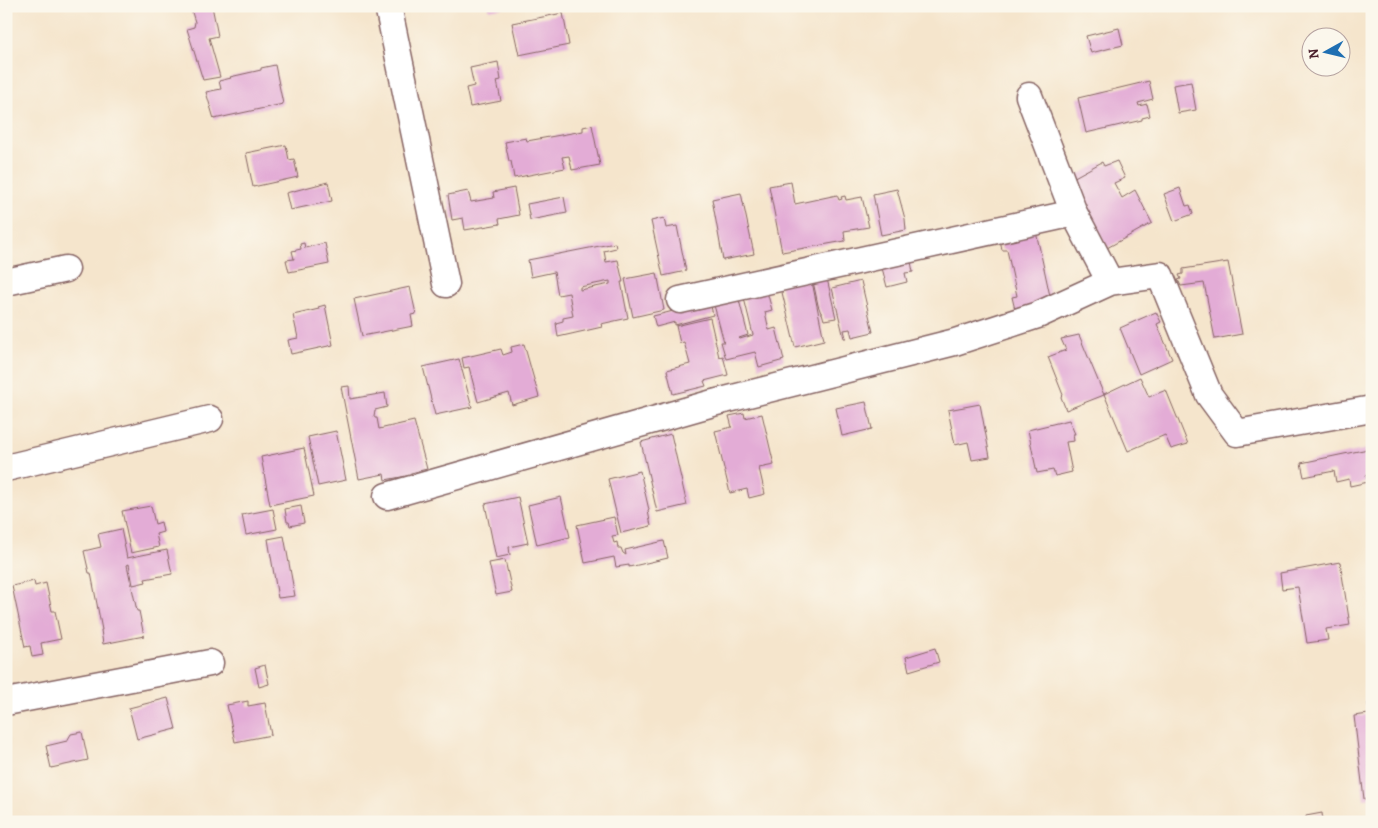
<svg xmlns="http://www.w3.org/2000/svg" width="1378" height="828" viewBox="0 0 1378 828" font-family="Alegreya,serif">
<style>
.building{fill:#e3acd6;fill-rule:evenodd}
.lines{fill:none;stroke-linecap:round;stroke-linejoin:round}
.street-casing{stroke:#866463;stroke-width:29}
.street{stroke:#fff;stroke-width:26}
</style>
<rect width="100%" height="100%" fill="#fbf7ec"/>
<filter id="ink" filterUnits="userSpaceOnUse"><feTurbulence type="fractalNoise" baseFrequency=".02" numOctaves="2"/><feDisplacementMap in="SourceGraphic" scale="10" xChannelSelector="R" yChannelSelector="G"/><feConvolveMatrix kernelMatrix="1 2 1 2 8 2 1 2 1" color-interpolation-filters="sRGB"/></filter>
<filter id="wash" filterUnits="userSpaceOnUse"><feTurbulence type="fractalNoise" baseFrequency=".0096" numOctaves="4" result="noise"/><feDisplacementMap in="SourceGraphic" scale="20" xChannelSelector="R" yChannelSelector="G"/><feGaussianBlur stdDeviation="1.12" result="paint"/><feColorMatrix in="noise" values="0 0 0 0 0 0 0 0 0 0 0 0 0 0 0 0 0 1.4 0 .05"/><feComposite in="paint" operator="in"/></filter>
<g filter="url(#wash)">
<rect width="100%" height="100%" fill="#f5e5cc"/>
<g id="blocks">
<path class="building" d="M190 6H212L218 36 209 38 220 77 203 80 187 29 194 27 195 22Z
M489 6H507V7L489 10Z
M563 13 569 45 519 55 512 23Z
M1119 28 1123 45 1091 53 1086 36Z
M498 62 501 80 497 81 501 101 470 107 466 88 474 86 470 68Z
M275 65 283 104 214 119 206 92 221 89 219 81 231 78 230 77 261 70V68Z
M1149 81 1153 99 1138 103 1139 106 1147 104 1150 116 1142 118V120L1086 133 1078 98Z
M1191 82 1196 110 1178 113 1173 85Z
M592 125 600 165 572 170 569 156 562 157 565 168 514 178 511 161H509L505 142 526 138 527 141 583 131V127Z
M286 145 289 160 294 159 298 177 253 187 246 153Z
M1117 161 1125 178 1114 183 1122 198 1135 190 1152 223 1107 248 1069 180 1102 162 1104 166Z
M328 182 332 201 290 210 286 193Z
M791 182 795 204 837 195 839 200 842 199 841 197 845 196 846 200 862 197 869 227 844 231 845 241 782 252 769 186Z
M514 188 519 215 499 219 500 224 465 230 463 218 452 220 448 195 468 191 471 202 494 198 493 192Z
M1180 188 1186 206 1190 205 1193 214 1174 221 1164 194Z
M897 189 905 219 906 230 881 235 873 194Z
M741 193 754 254 723 260 712 199Z
M564 197 567 213 530 220 527 204Z
M664 218 666 228 677 226 686 271 663 276 651 221Z
M1035 227 1050 296 1017 318 1012 297 1017 296 1007 250H1002L999 233Z
M304 243 305 248 325 243 329 264 289 272 286 260 294 259 292 251 301 249 300 244Z
M615 243 616 248 604 251 606 262 618 260 623 282H621L628 318 601 324 602 327 558 337 556 323 563 321V318L573 316 569 293 558 295 554 272 531 277 528 260ZM610 281V284L580 290V287Z
M910 257 913 272 905 273 907 282 887 287 881 264Z
M1228 262 1242 334 1215 339 1204 283 1181 286 1178 280 1181 279 1179 275 1183 274V269Z
M657 273 664 310 633 317 625 279Z
M826 274 836 318 824 320 822 313H821L818 305 812 277Z
M811 277 824 340 795 347 780 284Z
M861 281 873 332 852 337 850 329 844 330 846 338H844L832 288Z
M410 287 416 314 411 315 413 326 362 336 354 299Z
M766 288 772 310 765 312 769 330 776 328 784 360 759 367 755 352 726 359 721 342H724L714 305 739 300 748 335 739 338 740 339 753 335 743 294Z
M710 302 713 315 675 325V322L656 327 653 316Z
M325 305 333 345 291 354 288 340 298 338 293 315 319 309 318 307Z
M1156 312 1161 322 1157 324 1172 359 1139 374 1120 328Z
M710 318 719 357 723 356 728 375 704 381 706 386 673 394 667 370 690 364 684 342 680 343 676 326Z
M1079 335 1104 395 1066 410 1061 397 1063 395 1048 357 1066 350 1061 339Z
M524 344 539 397 512 405 509 393 478 402 469 367 464 368 462 358 501 349 503 355 512 352 511 347Z
M459 359 472 407 435 415 423 367Z
M1140 377 1149 397 1166 390 1188 444 1171 449 1165 435 1128 451 1104 394Z
M349 386 350 399 385 393 387 407 375 410 374 416 375 418H377L379 429 414 421 427 469 411 473 412 475 385 480 384 474 359 479 341 387Z
M866 402 872 429 842 436 836 408Z
M980 404 990 457 972 460 968 442 955 445 948 410Z
M744 413 745 418 762 414 774 465 759 468 765 494 749 498 747 489 730 493 715 431 732 427 729 416Z
M1069 420 1075 434H1073L1074 441 1066 442 1072 472 1055 476 1053 470 1037 473 1028 430Z
M336 431 346 480 318 486 308 437Z
M671 434 687 505 657 512 641 442Z
M304 448 314 496 270 505 261 457Z
M1368 449 1372 474 1366 475 1368 482 1350 486 1349 479 1336 482 1334 471 1304 477 1301 463Z
M640 471 649 510 648 511 651 526 621 533 608 479Z
M518 497 528 543 509 547 510 555 496 558 485 504Z
M561 497 570 537 537 545 528 505Z
M151 506 155 524 161 522 163 532 156 534 159 547 131 553 122 511Z
M301 506 304 523 290 526 289 522H287L285 509Z
M273 509 277 529 246 535 242 515Z
M614 517 618 535 612 536 614 543 617 542 618 548H621L623 553 626 555 625 550 664 541 668 558 629 567V565L616 567 614 557 585 563 577 525Z
M121 529 127 558 167 550 172 574 145 579 146 582 133 585 129 564 127 565 137 611H139L144 636 103 644 101 630H102L91 573H89L84 551 101 547 98 534Z
M284 536 295 596 278 598 268 539Z
M505 560 512 592 496 595 489 563Z
M1340 562 1350 625 1326 629 1328 640 1307 643 1298 587 1282 589 1280 573Z
M34 581 35 586 46 583 52 611H55L61 639 41 643 43 655 32 657 30 646 25 647 12 586Z
M935 648 939 662 909 671 906 657Z
M265 665 269 684 259 687 255 668Z
M168 698 176 729 137 739 129 708Z
M248 701V706L265 703 271 735 235 742 227 705Z
M1372 702V798L1364 799 1354 716 1369 714 1368 703Z
M82 732 88 760 51 768 46 746 67 741 71 734Z
M1322 813 1323 822H1306V816Z"/>
</g>
</g>
<g filter="url(#ink)">
<use href="#blocks" fill-opacity="0" stroke="#866463" stroke-width="1"/>
<g class="lines">
<defs>
<path id="street" d="M388 6 446 284
M1029 96 1074 213 1110 282
M6 282 66 269
M680 300 1074 213
M6 468 210 419
M387 496 713 403 955 342 1038 315 1110 282 1160 275 1209 395 1237 433 1372 409
M6 702 210 663"/>
</defs>
<use href="#street" class="street-casing"/>
<use href="#street" class="street"/>
</g>
</g>
<rect width="1378" height="828" fill="none" stroke="#fbf7ec" stroke-width="25"/>
<g transform="translate(1326 52) rotate(262)"><circle r="24" fill="#fbf7ec" stroke="#b4a19f"/>
<path d="M0-4L9 19L0 12L-9 19Z" fill="#1f6fb2"/>
<text y="-8" font-size="14" font-weight="bold" text-anchor="middle" fill="#4a1f2b">N</text>
</g>
</svg>
